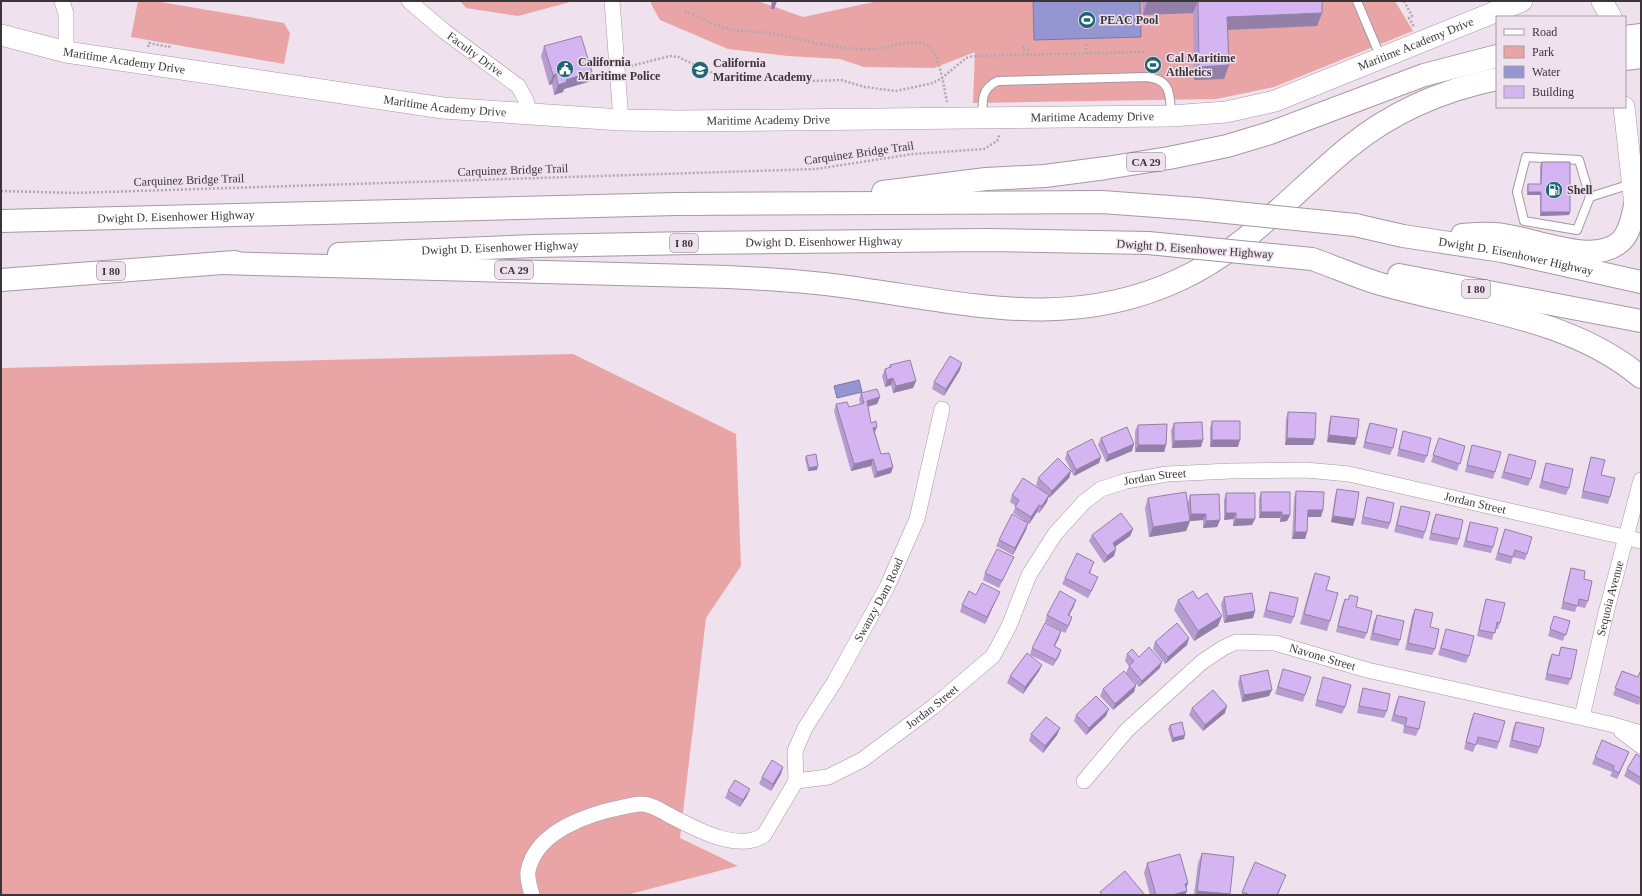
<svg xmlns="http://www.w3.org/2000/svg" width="1642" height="896" viewBox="0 0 1642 896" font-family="Georgia,serif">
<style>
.green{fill:#e9a5a5}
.water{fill:#9595d2;stroke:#7a78a4}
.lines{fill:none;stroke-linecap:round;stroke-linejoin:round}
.lane-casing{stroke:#a597a3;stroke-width:10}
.street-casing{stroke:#a597a3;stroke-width:16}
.secondary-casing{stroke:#a597a3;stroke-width:22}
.primary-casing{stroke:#a597a3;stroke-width:24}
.highway-casing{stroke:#a597a3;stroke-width:24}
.path{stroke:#b2a7b0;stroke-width:2.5;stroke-dasharray:2 2;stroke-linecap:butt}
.lane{stroke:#fff;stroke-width:8}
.street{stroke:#fff;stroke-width:15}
.secondary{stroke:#fff;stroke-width:21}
.primary{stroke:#fff;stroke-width:22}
.highway{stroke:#fff;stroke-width:22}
.highway-bridge-casing{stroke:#a597a3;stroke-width:24;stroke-linecap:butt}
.highway-bridge{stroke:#fff;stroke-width:22}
.wall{fill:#b69ccf}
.shaded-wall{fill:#947fa9}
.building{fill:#d4b5f1;stroke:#947fa9}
.labels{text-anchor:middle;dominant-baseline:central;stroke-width:3;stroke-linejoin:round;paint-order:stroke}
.shield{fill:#efe1ed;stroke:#716970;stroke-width:1}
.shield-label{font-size:11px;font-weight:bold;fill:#3b353a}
.poi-label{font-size:12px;font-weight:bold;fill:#3b353a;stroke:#efe1ed;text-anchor:start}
.street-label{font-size:12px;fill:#3b353a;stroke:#efe1ed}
</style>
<rect width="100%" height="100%" fill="#efe1ed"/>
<path class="green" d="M138 1H155L284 23 290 33 284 64 131 37Z
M460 1H574L518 16 466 8Z
M651 1H758L803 17 878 1H1395L1413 31 1274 87 1216 99 973 103 975 52 934 68 864 67 840 59 788 56 728 49 660 20 651 4Z
M573 354 736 434 741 566 706 618 680 838 738 866 626 895H1V368Z"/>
<path class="water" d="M1033 1H1140L1141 37 1034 40Z
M859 380 862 392 837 398 834 386Z"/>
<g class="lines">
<defs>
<path id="lane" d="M1357 1 1381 58
M983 118C982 101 981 88 998 81L1146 77C1171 79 1170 94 1171 115
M1526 157 1579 160 1590 197 1577 230 1524 221 1517 192Z
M1590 197 1631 184"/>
<g id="street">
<path d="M62 1 66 14V52"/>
<path id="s1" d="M409 1 444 31 518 86 526 100 529 114"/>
<path d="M612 1 621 120"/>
<path id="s2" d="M1582 717 1606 613 1641 480"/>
<path d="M1621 731 1641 746"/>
<path id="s3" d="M796 781 828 777 862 760 933 707 993 656 1009 626 1029 575 1055 534 1084 502 1101 489 1126 481 1167 474 1230 471 1306 470 1349 474 1641 541"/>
<path id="s4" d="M796 781 795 751 805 728 835 681 887 587 917 519 942 409"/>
<path id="s5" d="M1084 781 1127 730 1202 662 1223 648 1236 642 1275 643 1367 670 1610 724 1641 733"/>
<path d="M532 895C530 887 527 880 528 871 536 831 588 814 623 807 629 806 635 804 641 804 651 804 660 810 669 815 694 828 738 853 764 835L796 781"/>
</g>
<g id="secondary">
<path d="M1602 1 1611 17"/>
<path id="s6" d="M1 35 66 52 443 108 621 120 678 121 1171 116 1226 112 1275 101 1522 1"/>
<path d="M1624 107 1635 206 1641 207"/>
</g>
<path id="primary" d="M1625 37 1641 35
M1625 59 1641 57"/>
<g id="highway">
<path d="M883 192 986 179 1045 176 1106 168 1169 158 1227 146 1270 133 1424 75 1497 56"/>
<path id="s7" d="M1 221 676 204 1102 202 1197 209"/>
<path id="s8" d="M1355 225 1403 236 1502 251 1641 282"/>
<path d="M1462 235C1473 234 1484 233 1495 234 1530 236 1591 267 1620 242 1630 234 1632 218 1635 206"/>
<path id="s9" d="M339 254 534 246 693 243 987 240 1148 243"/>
<path d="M1312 259C1332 266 1353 275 1374 282 1463 309 1567 315 1641 377"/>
<path d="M220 263 728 277C773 279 817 282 862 289 974 305 1073 330 1181 279 1246 249 1294 192 1349 147 1392 112 1443 90 1497 79"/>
<path d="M1399 275 1641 321"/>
<path d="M1 280 235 262"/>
</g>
</defs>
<use href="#lane" class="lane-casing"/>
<use href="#street" class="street-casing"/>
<use href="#secondary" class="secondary-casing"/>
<use href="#primary" class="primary-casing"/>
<use href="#highway" class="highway-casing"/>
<path class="path" d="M1404 1 1412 16 1409 18 1414 27
M685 11C699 17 715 26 730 29 744 32 760 31 775 34 807 40 840 51 874 49 888 48 918 36 930 47 940 58 944 88 947 102
M1086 44V53
M1023 46V50H1028V55
M148 47 149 43 169 47 170 44
M631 66 670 56 678 57 715 74 744 81H755L788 78 815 81 841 80 865 87 896 91 933 83 942 78 966 58 973 56 1144 52
M1 191 75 193 816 169 913 154 984 149 997 141 1000 134"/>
<use href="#lane" class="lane"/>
<use href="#street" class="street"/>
<use href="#secondary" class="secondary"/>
<use href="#primary" class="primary"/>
<use href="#highway" class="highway"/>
<defs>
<path id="highway-bridge" d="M1197 209 1355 225
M1148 243 1312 259"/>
</defs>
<use href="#highway-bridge" class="highway-bridge-casing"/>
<use href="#highway-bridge" class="highway-bridge"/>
</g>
<path class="wall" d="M771 1H777L774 9H771Z
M1142 1H1322V13L1317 26 1228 30 1229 65 1224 79 1194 80 1193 13 1143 15Z
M544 46 588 82 564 89 563 92 554 95 552 84 549 85 541 56Z
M1542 162 1569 215 1540 216V195H1527V187L1528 184H1540V165Z
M962 363 960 370 944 396 932 389 934 382Z
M890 365 916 381 913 388 893 393 891 385 885 387 882 376 885 369 889 367Z
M861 393 880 397 877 404 868 407 871 423 877 427 875 432 881 454 893 467 891 473 874 478 871 466 851 471 834 411 836 404 849 407 860 404 859 399Z
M1288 412 1313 445H1285L1286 419Z
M1331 416 1355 445 1327 442 1329 423Z
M1212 421 1238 447H1210V428Z
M1174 423 1201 447 1172 448 1171 430Z
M1370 423 1393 448 1390 455 1363 448 1367 430Z
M1138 425 1166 445 1164 452H1135V431Z
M1403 431 1427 456 1424 463 1397 456 1401 438Z
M1101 438 1132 451 1106 462 1098 445Z
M1439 438 1465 446 1457 471 1431 462Z
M1472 445 1495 472 1493 479 1465 472 1470 452Z
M1067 452 1101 457 1099 463 1074 476 1071 471 1069 478 1049 498 1048 497 1047 502 1039 513 1037 512 1029 524 1028 523 1026 530 1013 555 996 546 999 540 1024 520 1013 513 1016 506 1010 502 1012 495 1040 489 1036 485 1038 478 1071 470 1065 459Z
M1509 454 1531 479 1528 486 1501 478Z
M806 456 817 470 808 471 805 459Z
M1591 457 1610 497 1608 504 1581 498 1589 464Z
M1546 463 1569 488 1566 495 1539 488 1544 469Z
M1337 489 1353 526 1331 522 1335 496Z
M1296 491 1321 517H1308L1307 532 1305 539H1292L1294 498Z
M1261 492 1290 515 1287 521 1280 522V518H1259V499Z
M1226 493 1252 525 1233 526V519L1224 520V500Z
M1190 495 1220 520 1217 527 1203 528V520L1190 521 1186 531 1149 537 1145 508 1148 498 1188 510V502Z
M1367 497 1390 523 1388 529 1361 524 1365 504Z
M1401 506 1425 532 1423 539 1394 532 1399 512Z
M1436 514 1459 539 1457 545 1429 540 1433 521Z
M1470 522 1493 547 1491 553 1463 547 1468 528Z
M1133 529 1130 536 1115 547 1114 556 1104 563 1089 541 1092 535Z
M1505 529 1527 554 1525 560 1513 557 1511 564 1495 560Z
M1011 563 999 588 983 580 985 573Z
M1571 568 1584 579 1588 601 1585 608 1577 606 1575 612 1561 609 1569 575Z
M1092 569 1090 573 1095 584 1088 598 1062 584 1065 578Z
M1315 573 1326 590 1330 621 1327 631 1300 624 1311 584Z
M1270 592 1294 617 1291 624 1263 617 1268 599Z
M976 595 997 598 985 624 960 612 962 605Z
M1350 595 1367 633 1364 639 1336 632 1342 606 1345 599 1348 600Z
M1224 597 1255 611 1253 618 1224 623 1221 604Z
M1198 599 1218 626 1194 641 1174 610 1178 600Z
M1486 599 1500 623 1498 629H1495L1492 640 1477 636 1484 606Z
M1074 606 1069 615 1070 623 1065 633 1045 622 1047 615Z
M1415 609 1435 649 1432 655 1405 650 1412 616Z
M1377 615 1400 640 1398 646 1370 640 1374 621Z
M1554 616 1570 621 1563 641 1548 636Z
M1446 629 1469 656 1466 663 1438 655Z
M1061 631 1055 646 1061 650 1059 656 1053 666 1030 655 1032 648Z
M1189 638 1187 645 1165 664 1153 649 1155 642Z
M1561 647 1571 679 1568 685 1545 680 1549 661 1552 654 1558 656Z
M1127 654 1139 657 1160 668 1139 687 1126 673 1129 666 1125 661Z
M1042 665 1039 671 1023 694 1007 683 1010 676Z
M1283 669 1305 695 1303 702 1275 694Z
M1622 671 1638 677 1641 672V700L1639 705 1613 695Z
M1240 676 1269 696 1242 702 1238 683Z
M1323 677 1345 707 1342 714 1315 706Z
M1136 685 1134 692 1113 710 1100 696 1103 689Z
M1363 688 1387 711 1384 718 1357 713 1361 695Z
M1399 696 1419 729 1416 736 1403 733 1404 725 1391 721 1396 703Z
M1192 708 1225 713 1203 731 1189 715Z
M1474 713 1499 742 1497 749 1476 744 1473 752 1464 749 1471 720Z
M1076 715 1106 716 1086 735 1074 721Z
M1516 722 1540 747 1537 754 1509 747 1513 729Z
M1170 725 1184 739 1172 742 1168 729Z
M1060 728 1057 735 1043 753 1029 741 1031 734Z
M1629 752 1617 779 1610 776 1612 772 1592 764 1595 757Z
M1641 757V786L1624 776 1627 769Z
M783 767 781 774 771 791 759 784 762 777Z
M728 791 747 796 740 807 725 798Z
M1202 853 1234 857 1229 895H1194L1198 863Z
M1255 862 1282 885 1278 895H1241Z
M1147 863 1188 883 1186 888 1187 891 1185 895H1150L1144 873Z"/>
<path class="shaded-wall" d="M773 1H777L774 9H771Z
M1147 1H1198L1193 13 1143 15Z
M1322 13 1317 26 1222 30 1227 17Z
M1229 65 1224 79 1194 80 1199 67Z
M592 72 588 82 564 89 563 92 554 95 558 85 566 80Z
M556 74 552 84 549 85 553 75Z
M1528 192H1541L1540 195H1527Z
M1541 212H1570L1569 215 1540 216Z
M962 363 960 370 944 396 946 389Z
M893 378 891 385 885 387 887 380Z
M916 381 913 388 893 393 896 386Z
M880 397 877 404 864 407 867 401Z
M877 427 874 433 873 428Z
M1329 435 1357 438 1355 445 1327 442Z
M1287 438 1315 439 1313 445H1285Z
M1203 440 1201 447 1172 448 1174 441Z
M1212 440H1240L1238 447H1210Z
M1134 444 1132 451 1106 462 1108 455Z
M1138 445H1166L1164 452H1135Z
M1101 457 1099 463 1074 476 1076 470Z
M873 459 871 466 851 471 854 464Z
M818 466 817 470 808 471 809 468Z
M893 467 891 473 874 478 877 472Z
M1071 471 1069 478 1049 498 1052 491Z
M1049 495 1047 502 1039 513 1042 506Z
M1039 505 1037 512 1029 524 1031 517Z
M1308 510H1323L1321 517H1306Z
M1261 512H1282L1280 518H1259Z
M1226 513H1236L1233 519 1224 520Z
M1191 514H1206L1203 520 1190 521 1186 531 1149 537 1153 527 1189 521Z
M1282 515H1290L1287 521 1280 522Z
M1333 516 1355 519 1353 526 1331 522Z
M1236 519H1255L1252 525 1233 526Z
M1220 520 1217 527 1203 528 1206 521Z
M1028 523 1026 530 1013 555 1015 548Z
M1133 529 1130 536 1110 550 1113 543Z
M1295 532H1307L1305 539H1292Z
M1116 549 1114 556 1104 563 1107 556Z
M1098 577 1095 584 1088 598 1091 591Z
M1000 592 997 598 985 624 987 617Z
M1076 600 1074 606 1066 621 1068 615Z
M1255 611 1253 618 1224 623 1227 616Z
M1222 616 1218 626 1194 641 1198 631Z
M1072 617 1070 623 1065 633 1068 626Z
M1061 631 1059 638 1051 653 1054 646Z
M1189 638 1187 645 1165 664 1168 657Z
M1061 650 1059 656 1053 666Z
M1162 662 1160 668 1139 687 1142 681Z
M1042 665 1039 671 1023 694 1025 687Z
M1136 685 1134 692 1113 710 1115 704Z
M1272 690 1269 696 1242 702 1244 695Z
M1227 706 1225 713 1203 731 1205 725Z
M1109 709 1106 716 1086 735 1089 728Z
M1060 728 1057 735 1043 753 1045 746Z
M1185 735 1184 739 1172 742 1173 738Z
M1629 752 1626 759 1617 779 1619 773Z
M783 767 781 774 771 791 773 784Z
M750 789 747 796 740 807 743 800Z
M1188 883 1185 892 1187 891 1185 895H1172L1185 884Z
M1197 891 1230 894 1229 895H1196Z"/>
<path class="building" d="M1198 1H1322V13L1227 17 1229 65 1199 67Z
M581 36 592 72 566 80 567 82 558 85 556 74 553 75 544 46Z
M1542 162H1570V212H1541V192H1528V184H1541Z
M950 356 962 363 946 389 934 382Z
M910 360 916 381 896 386 893 378 887 380 885 369 891 367 890 365Z
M877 389 880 397 867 401 871 423 876 421 877 427 873 428 881 454 889 453 893 467 877 472 873 459 854 464 836 404 847 402 849 407 864 403 861 393Z
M1288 412 1316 413 1315 439 1287 438Z
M1331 416 1359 419 1357 438 1329 435Z
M1212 421H1240V440H1212Z
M1202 422 1203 440 1174 441V423Z
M1370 423 1397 429 1393 448 1365 442Z
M1167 424 1166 445H1138V425Z
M1127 427 1134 444 1108 455 1101 438Z
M1403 431 1431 438 1427 456 1399 449Z
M1439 438 1465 446 1460 464 1433 455Z
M1092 439 1101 457 1076 470 1067 452Z
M1472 445 1501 452 1495 472 1467 465Z
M816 454 818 466 809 468 806 456Z
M1509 454 1536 461 1531 479 1504 472Z
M1591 457 1605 460 1601 475 1615 478 1610 497 1583 491Z
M1058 458 1071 471 1052 491 1038 478Z
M1546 463 1573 469 1569 488 1542 481Z
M1023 478 1049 495 1042 506 1039 505 1031 517 1015 507 1019 500 1012 495Z
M1337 489 1359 492 1355 519 1333 516Z
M1296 491 1324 492 1323 510H1308L1307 532H1295Z
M1186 492 1190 521 1153 527 1148 498Z
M1261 492H1290V515H1282V512H1261Z
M1226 493H1255V519H1236V513H1226Z
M1219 494 1220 520 1206 521V514H1191L1190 495Z
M1367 497 1394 503 1390 523 1363 517Z
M1401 506 1430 512 1425 532 1397 525Z
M1121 513 1133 529 1113 543 1116 549 1107 556 1092 535Z
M1012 514 1028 523 1015 548 999 540Z
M1436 514 1463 520 1459 539 1431 533Z
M1470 522 1498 528 1493 547 1466 541Z
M1505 529 1532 537 1527 554 1515 550 1513 557 1498 553Z
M997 549 1014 557 1002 581 985 573Z
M1077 553 1094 562 1089 573 1098 577 1091 591 1065 578Z
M1571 568 1585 571 1584 579 1592 581 1588 601 1579 599 1578 606 1563 602Z
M1315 573 1330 577 1326 590 1338 593 1330 621 1304 614Z
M982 583 1000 592 987 617 962 605 969 591 976 595Z
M1060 591 1076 600 1068 615 1072 617 1068 626 1047 615Z
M1193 591 1198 599 1207 593 1222 616 1198 631 1178 600Z
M1270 592 1298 598 1294 617 1266 610Z
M1252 593 1255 611 1227 616 1224 597Z
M1350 595 1358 597 1356 607 1372 611 1367 633 1338 626 1345 599 1348 600Z
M1486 599 1505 603 1500 623 1497 622 1495 633 1479 630Z
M1415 609 1433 613 1430 627 1439 629 1435 649 1408 643Z
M1377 615 1404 621 1400 640 1373 633Z
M1554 616 1570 621 1566 635 1550 629Z
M1045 623 1061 631 1054 646 1061 650 1056 660 1032 648Z
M1177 623 1189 638 1168 657 1155 642Z
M1446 629 1474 636 1469 656 1441 648Z
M1149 647 1162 662 1142 681 1129 666 1134 661 1127 654 1132 649 1139 657Z
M1561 647 1577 650 1571 679 1547 674 1552 654 1559 656Z
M1027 653 1042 665 1025 687 1010 676Z
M1283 669 1311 677 1305 695 1278 687Z
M1268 670 1272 690 1244 695 1240 676Z
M1124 671 1136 685 1115 704 1103 689Z
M1622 671 1638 677 1640 672H1641V698L1615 688Z
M1323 677 1351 685 1345 707 1317 700Z
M1363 688 1390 694 1387 711 1359 706Z
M1213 690 1227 706 1205 725 1192 708Z
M1096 696 1109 709 1089 728 1076 715Z
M1399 696 1425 702 1419 729 1405 726 1407 718 1394 715Z
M1474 713 1505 721 1499 742 1478 737 1476 745 1466 742Z
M1046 717 1060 728 1045 746 1031 734Z
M1182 722 1185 735 1173 738 1170 725Z
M1516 722 1544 728 1540 747 1512 740Z
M1602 740 1629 752 1619 773 1613 770 1614 766 1595 757Z
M1636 754 1641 757V778L1627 769Z
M772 760 783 767 773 784 762 777Z
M735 780 750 789 743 800 728 791Z
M1202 853 1234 857 1230 894 1197 891Z
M1180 854 1188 883 1185 884 1187 891 1172 895H1156L1147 863Z
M1255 862 1286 875 1277 895H1251L1242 892Z
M1125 871 1145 895H1102L1100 892Z"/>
<defs>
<symbol id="stadium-disc" viewBox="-11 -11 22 22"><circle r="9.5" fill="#1e6674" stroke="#efe1ed"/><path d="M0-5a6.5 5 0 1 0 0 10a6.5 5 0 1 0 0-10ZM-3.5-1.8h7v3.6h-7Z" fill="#fff"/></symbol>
<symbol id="civic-disc" viewBox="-11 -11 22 22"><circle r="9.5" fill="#1e6674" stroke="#efe1ed"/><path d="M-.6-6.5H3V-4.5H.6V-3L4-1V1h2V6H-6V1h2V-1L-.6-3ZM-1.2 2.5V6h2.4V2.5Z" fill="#fff"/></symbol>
<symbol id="university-disc" viewBox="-11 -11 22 22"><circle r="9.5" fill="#1e6674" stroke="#efe1ed"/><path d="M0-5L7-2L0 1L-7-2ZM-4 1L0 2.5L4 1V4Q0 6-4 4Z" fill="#fff"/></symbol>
<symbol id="fuel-disc" viewBox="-11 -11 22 22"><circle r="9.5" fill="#1e6674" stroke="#efe1ed"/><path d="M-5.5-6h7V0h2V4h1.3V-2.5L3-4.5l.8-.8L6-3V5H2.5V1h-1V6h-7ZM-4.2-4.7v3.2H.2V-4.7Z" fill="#fff"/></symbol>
</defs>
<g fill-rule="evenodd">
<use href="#stadium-disc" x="1077" y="10" width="20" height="20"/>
<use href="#stadium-disc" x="1143" y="55" width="20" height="20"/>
<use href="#civic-disc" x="555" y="59" width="20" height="20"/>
<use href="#university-disc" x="690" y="60" width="20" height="20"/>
<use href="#fuel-disc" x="1544" y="180" width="20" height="20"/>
</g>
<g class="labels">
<g class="shield">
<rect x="1127" y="153" width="38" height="18" rx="3"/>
<rect x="670" y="234" width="28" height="18" rx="3"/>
<rect x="495" y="261" width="38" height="18" rx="3"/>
<rect x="97" y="262" width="28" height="18" rx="3"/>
<rect x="1462" y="280" width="28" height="18" rx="3"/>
</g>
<g class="shield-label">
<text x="1146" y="162">CA 29</text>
<text x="684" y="243">I 80</text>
<text x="514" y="270">CA 29</text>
<text x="111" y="271">I 80</text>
<text x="1476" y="289">I 80</text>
</g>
<g class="poi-label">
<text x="1100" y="20">PEAC Pool</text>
<text x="1166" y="58">Cal Maritime<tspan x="1166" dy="14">Athletics</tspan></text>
<text x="578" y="62">California<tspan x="578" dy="14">Maritime Police</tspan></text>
<text x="713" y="63">California<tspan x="713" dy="14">Maritime Academy</tspan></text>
<text x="1567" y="190">Shell</text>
</g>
<g class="street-label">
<text stroke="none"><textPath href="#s6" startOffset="1434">Maritime Academy Drive</textPath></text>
<text stroke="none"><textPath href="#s1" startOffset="85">Faculty Drive</textPath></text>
<text stroke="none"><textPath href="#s6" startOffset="126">Maritime Academy Drive</textPath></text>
<text stroke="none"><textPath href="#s6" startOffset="450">Maritime Academy Drive</textPath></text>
<text stroke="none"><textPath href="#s6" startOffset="1098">Maritime Academy Drive</textPath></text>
<text stroke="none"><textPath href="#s6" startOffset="774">Maritime Academy Drive</textPath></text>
<text transform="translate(859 153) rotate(-8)">Carquinez Bridge Trail</text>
<text transform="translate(513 170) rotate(-2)">Carquinez Bridge Trail</text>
<text transform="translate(189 180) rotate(-2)">Carquinez Bridge Trail</text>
<text stroke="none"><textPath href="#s7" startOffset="175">Dwight D. Eisenhower Highway</textPath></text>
<text stroke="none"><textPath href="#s9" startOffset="485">Dwight D. Eisenhower Highway</textPath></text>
<text stroke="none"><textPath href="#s9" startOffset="161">Dwight D. Eisenhower Highway</textPath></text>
<text transform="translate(1195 249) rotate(4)">Dwight D. Eisenhower Highway</text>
<text stroke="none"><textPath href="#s8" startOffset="164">Dwight D. Eisenhower Highway</textPath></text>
<text stroke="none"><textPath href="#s3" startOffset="495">Jordan Street</textPath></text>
<text stroke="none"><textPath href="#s3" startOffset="819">Jordan Street</textPath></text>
<text stroke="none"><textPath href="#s2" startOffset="122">Sequoia Avenue</textPath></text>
<text stroke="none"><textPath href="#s4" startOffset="203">Swanzy Dam Road</textPath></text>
<text stroke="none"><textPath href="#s5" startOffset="296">Navone Street</textPath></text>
<text stroke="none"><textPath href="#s3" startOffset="158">Jordan Street</textPath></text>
</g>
</g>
<rect width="1642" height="896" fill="none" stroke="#3b353a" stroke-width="4"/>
<rect x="1496" y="16" width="130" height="92" fill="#efe1ed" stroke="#a79ca5"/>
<rect x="1504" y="29" width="20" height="6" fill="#ffffff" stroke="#a79ca5"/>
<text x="1532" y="36" font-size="12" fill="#3b353a">Road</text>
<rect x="1504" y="46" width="20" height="12" fill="#e9a5a5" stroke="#a79ca5"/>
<text x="1532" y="56" font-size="12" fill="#3b353a">Park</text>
<rect x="1504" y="66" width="20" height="12" fill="#9595d2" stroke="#a79ca5"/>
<text x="1532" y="76" font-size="12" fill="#3b353a">Water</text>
<rect x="1504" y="86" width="20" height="12" fill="#d4b5f1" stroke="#a79ca5"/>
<text x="1532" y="96" font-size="12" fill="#3b353a">Building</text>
</svg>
